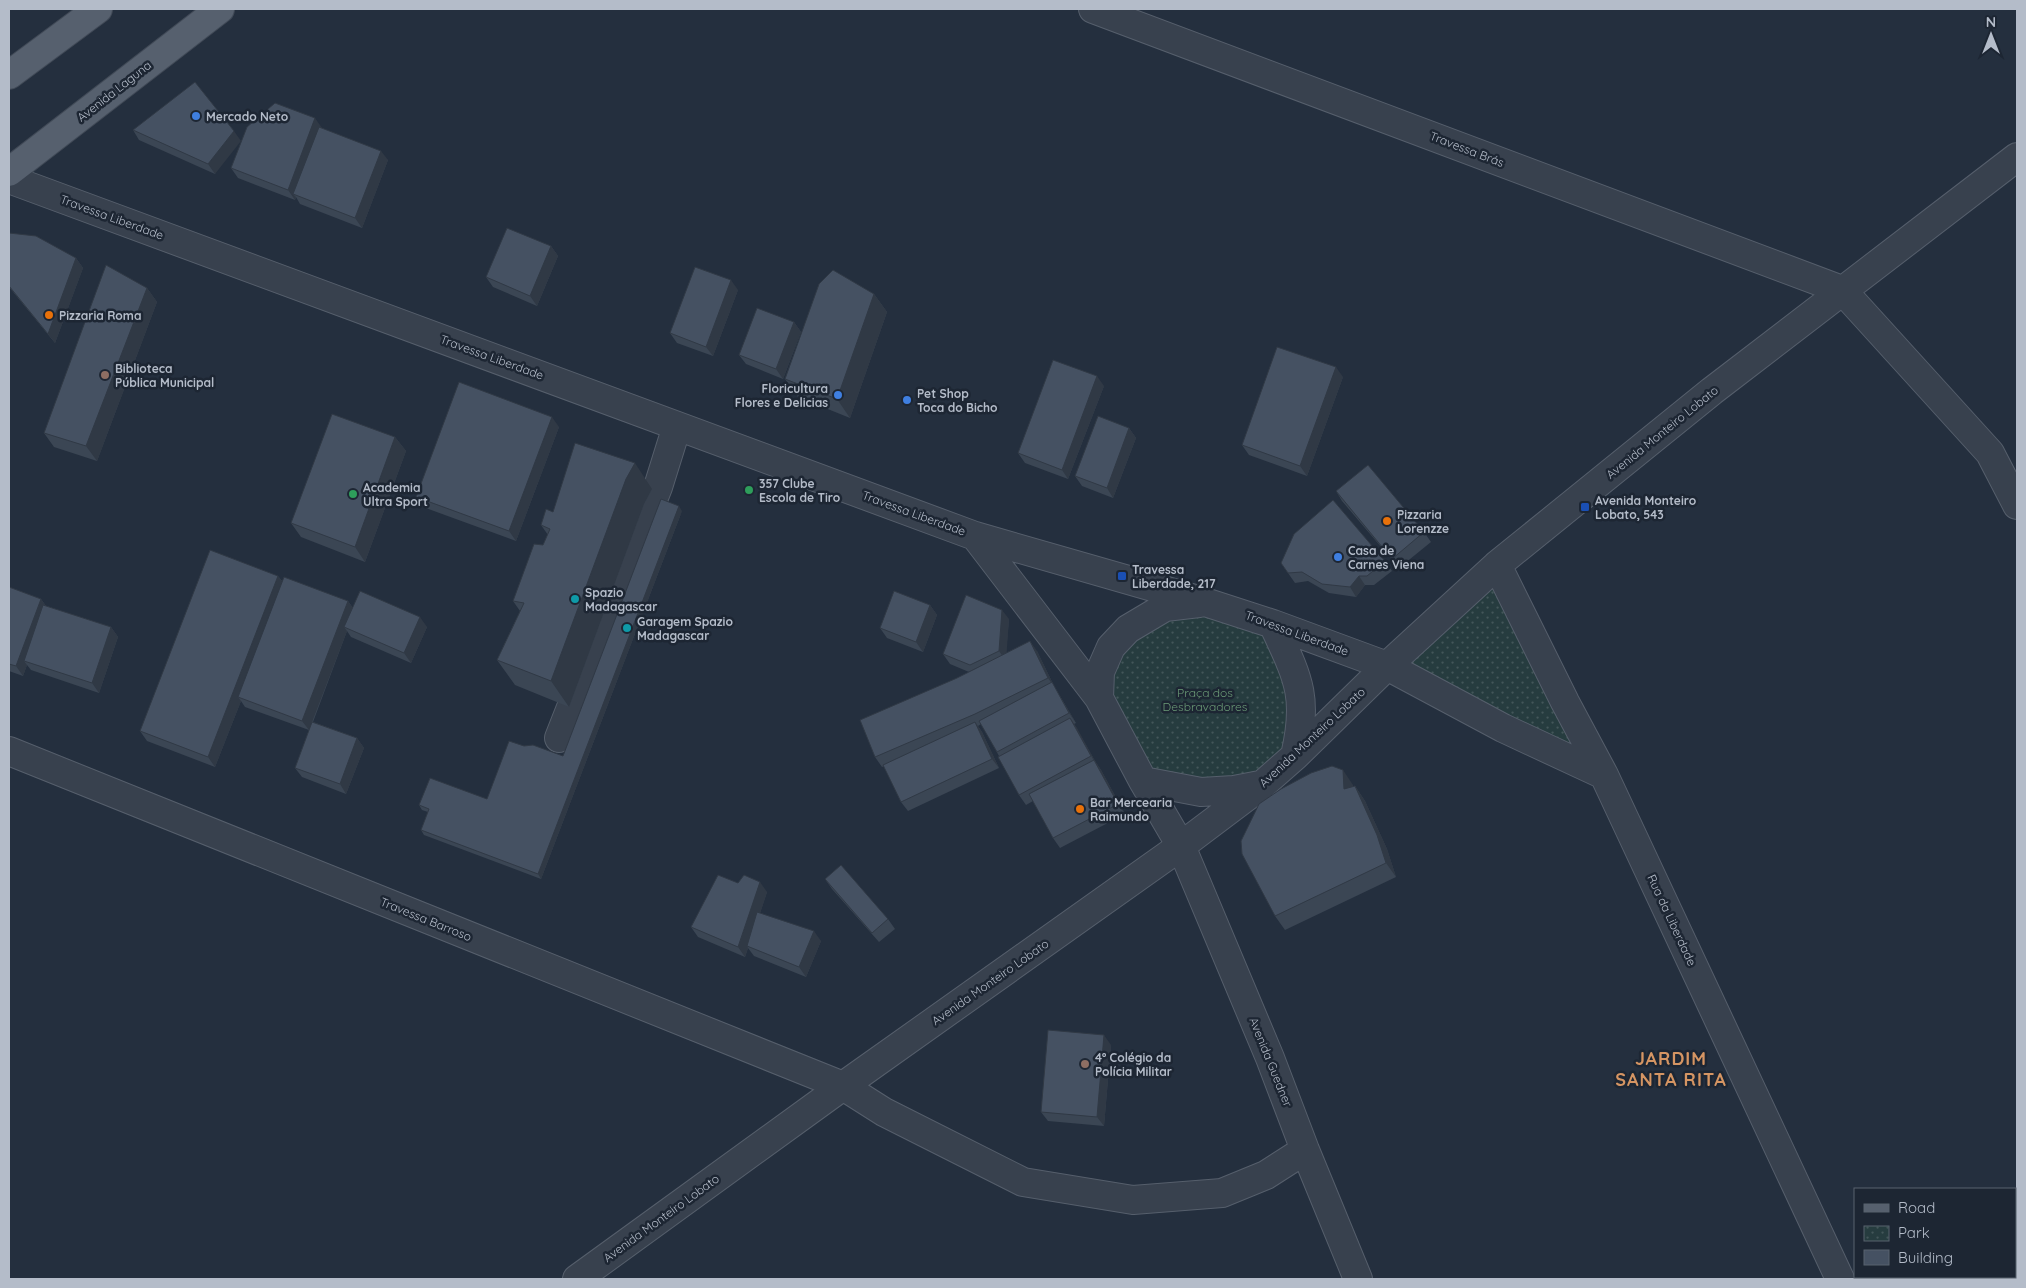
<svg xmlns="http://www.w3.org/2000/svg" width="2026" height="1288" viewBox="0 0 2026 1288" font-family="Quicksand,sans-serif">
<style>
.park{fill:url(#park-dots)}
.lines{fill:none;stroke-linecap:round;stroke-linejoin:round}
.minor-casing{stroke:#565f6c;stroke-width:30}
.major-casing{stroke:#414a57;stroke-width:30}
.minor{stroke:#38414e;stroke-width:28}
.major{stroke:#56606e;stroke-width:28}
.wall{fill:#3b4654}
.shaded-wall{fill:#303945}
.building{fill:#455162;stroke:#303945}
.shop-dot{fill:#3f7fe0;stroke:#1d2633;stroke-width:2}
.food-dot{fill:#e8710a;stroke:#1d2633;stroke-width:2}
.education-dot{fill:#8d6e63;stroke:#1d2633;stroke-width:2}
.leisure-dot{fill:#2e9e5b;stroke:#1d2633;stroke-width:2}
.transit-dot{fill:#1a4fb4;stroke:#1d2633;stroke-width:2}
.culture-dot{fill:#0f9aa8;stroke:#1d2633;stroke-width:2}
.labels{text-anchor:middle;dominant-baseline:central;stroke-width:5;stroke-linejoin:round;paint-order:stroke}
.street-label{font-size:12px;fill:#b4bcc9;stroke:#1d2633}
.poi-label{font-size:12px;font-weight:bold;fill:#b4bcc9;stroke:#1d2633;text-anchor:start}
.park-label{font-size:12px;fill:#6b9a76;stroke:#1d2633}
.district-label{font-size:18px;font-weight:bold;letter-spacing:1px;fill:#d59563;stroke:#1d2633}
</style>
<defs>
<pattern id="park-dots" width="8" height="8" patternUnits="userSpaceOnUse" patternTransform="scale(1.25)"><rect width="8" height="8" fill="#263c3f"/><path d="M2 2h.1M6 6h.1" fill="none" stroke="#435659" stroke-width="1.8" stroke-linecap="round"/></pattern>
</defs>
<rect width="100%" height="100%" fill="#242f3e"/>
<path class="park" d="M1497 565 1604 775 1387 666Z
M1165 607 1273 624 1301 730 1262 785 1143 781 1100 672Z"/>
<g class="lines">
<defs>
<path id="minor" d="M1093 9 1842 290 1990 453 2017 505
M9 179 975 536 1205 602 1273 624 1387 666 1503 728 1604 775
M975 536 1099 698 1143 781 1181 846 1270 1058 1305 1150 1358 1279
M1497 565 1565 702 1604 775 1840 1279
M1273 624C1298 678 1309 696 1295 756
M1099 698 1100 672 1111 647 1128 629 1165 607 1199 603
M559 738 658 487 677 426
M9 751 843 1086 884 1112 1023 1182 1133 1200 1222 1193 1266 1175 1305 1150
M1143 781 1201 792 1234 790 1260 785
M577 1279 843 1086 1181 846 1262 785 1295 756 1387 666 1497 565 1712 391 2017 157"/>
<path id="major" d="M9 75 98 9
M9 172 220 9"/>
</defs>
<use href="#minor" class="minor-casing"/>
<use href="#major" class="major-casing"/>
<use href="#minor" class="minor"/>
<use href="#major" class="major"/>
</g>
<path class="wall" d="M322 128 388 160 362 228 300 204 296 197 295 200 238 178 231 168Z
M133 130 234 131 215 174 139 140Z
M9 233 76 258 83 268 55 343 9 287Z
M551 246 558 256 537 306 493 287 486 277Z
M147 288 157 302 97 461 54 447 44 433Z
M738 290 713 356 677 343 670 333Z
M874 294 887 312 850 418 798 397 785 379Z
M794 322 801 332 783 379 746 364 739 355Z
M1343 377 1307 476 1249 455 1242 445Z
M1104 386 1068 479 1025 463 1018 453Z
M559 427 516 541 423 507 416 497Z
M1129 428 1136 438 1113 498 1082 486 1075 476Z
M395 437 406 451 365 562 301 537 291 523Z
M652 489 644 504 569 707 515 685 497 660 520 611 513 601 543 545 548 535 541 525 553 512Z
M1336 491 1424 532 1431 542 1399 568 1342 501Z
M682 511 541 879 424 835 421 830 428 812 422 810 419 805 487 799 524 746 563 756Z
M1385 561 1392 571 1374 585H1365L1356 597 1329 593 1308 581 1295 583 1281 563Z
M278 576 282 581 348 601 353 608 427 627 411 663 351 637 347 631 313 722 357 738 364 748 346 794 302 777 295 768 309 730 245 707 241 701 215 767 147 741 140 731Z
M9 587 41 599 46 606 111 627 118 637 99 693 31 670 27 665 23 676 9 671Z
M930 605 937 615 923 652 887 638 880 628Z
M1009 619 1006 653 1037 651 1054 686 1076 723 1074 724 1095 761 1101 770 1125 814 1060 848 1053 838 1033 801 1026 805 1019 795 999 756 981 724 978 726 982 732 999 768 908 811 901 802 884 766 882 767 875 757 957 678 969 672 950 664 943 654Z
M1353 785V787L1355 786 1365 801 1387 849 1396 877 1285 930 1275 916Z
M825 879 888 919 895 929 879 942 832 889Z
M738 883 767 892 760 913 821 941 806 977 754 956 748 948 745 957 698 937 691 927Z
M1111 1045 1104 1126 1048 1121 1041 1112Z"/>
<path class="shaded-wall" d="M315 118 322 128 293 194 296 197 295 200 288 190Z
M234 131 241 141 215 174 208 164Z
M381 151 388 160 362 228 355 218Z
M551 246 558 256 537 306 530 296Z
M76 258 83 268 55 343 48 334Z
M731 280 738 290 713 356 706 347Z
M147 288 157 302 97 461 86 446Z
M874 294 887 312 850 418 837 399Z
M794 322 801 332 783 379 776 369Z
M1336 367 1343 377 1307 476 1300 466Z
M1097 376 1104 386 1068 479 1062 470Z
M552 417 559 427 516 541 509 531Z
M1129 428 1136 438 1113 498 1107 488Z
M395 437 406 451 365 562 355 547Z
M635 463 652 489 644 504 569 707 551 681 626 479Z
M679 506 682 511 541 879 538 874Z
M278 576 285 585 238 697 241 701 215 767 208 757Z
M1359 576 1365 585 1356 597 1350 587Z
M41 599 48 609 24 661 27 665 23 676 16 666Z
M348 601 355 611 344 627 347 631 309 730 302 721Z
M930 605 937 615 923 652 916 642Z
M1002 610 1009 619 1006 661 999 651Z
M420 617 427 627 411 663 404 653Z
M111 627 118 637 99 693 92 683Z
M1030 641 1037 651 1054 686 1076 723 1069 713 1053 685 1048 678Z
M1070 718 1077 728 1095 761 1101 770 1125 814 1118 804Z
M975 722 982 732 999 768 992 759Z
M357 738 364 748 346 794 340 784Z
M1343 770 1353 785 1354 803 1344 789Z
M1355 786 1365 801 1387 849 1396 877 1386 863Z
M760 882 767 892 749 947 747 946 748 948 745 957 738 947Z
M814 931 821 941 806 977 799 967Z
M1104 1035 1111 1045 1104 1126 1097 1117Z"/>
<path class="building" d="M195 82 234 131 208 164 133 130Z
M275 103 315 118 288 190 231 168 247 127Z
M319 127 381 151 355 218 293 194Z
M507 228 551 246 530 296 486 277Z
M9 233 36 236 76 258 48 334 9 286Z
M106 265 147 288 86 446 44 433Z
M695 267 731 280 706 347 670 333Z
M833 270 874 294 837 399 785 379 819 284Z
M757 308 794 322 776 369 739 355Z
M1277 347 1336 367 1300 466 1242 445Z
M1053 360 1097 376 1062 470 1018 453Z
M459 382 552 417 509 531 416 497Z
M332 414 395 437 355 547 291 523Z
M1098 416 1129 428 1107 488 1075 476Z
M575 443 635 463 626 479 551 681 497 660 524 603 513 601 534 544 543 545 550 529 541 525 546 509 553 512Z
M1368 465 1424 532 1392 559 1336 491Z
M661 499 679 506 538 874 421 830 429 809 419 805 430 778 487 799 509 741 524 746 533 745 563 756Z
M1333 500 1385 561 1367 576H1359L1350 587 1322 584 1302 572 1288 573 1281 563 1294 534Z
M210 550 278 576 208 757 140 731Z
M284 577 348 601 302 721 238 697Z
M9 587 41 599 16 666 9 664Z
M360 591 420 617 404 653 344 627Z
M894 591 930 605 916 642 880 628Z
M966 595 1002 610 999 651 970 665 943 654Z
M43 605 111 627 92 683 24 661Z
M1030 641 1048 678 975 714 875 757 860 720 957 678Z
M1052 682 1069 713 997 752 979 721Z
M1070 718 1091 756 1019 795 998 757Z
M312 722 357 738 340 784 295 768Z
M975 722 992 759 901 802 883 765Z
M1094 760 1118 804 1053 838 1029 794Z
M1332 766 1343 770 1344 789 1355 786 1377 835 1386 863 1275 916 1242 854 1241 841 1259 804 1281 789 1311 773Z
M841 865 888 919 872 933 825 879Z
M718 875 738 883 744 875 760 882 738 947 691 927Z
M757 912 814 931 799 967 747 946Z
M1048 1030 1104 1035 1097 1117 1041 1112Z"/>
<g class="shop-dot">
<circle cx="196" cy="116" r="5"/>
<circle cx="838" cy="395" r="5"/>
<circle cx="907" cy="400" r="5"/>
<circle cx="1338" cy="557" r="5"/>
</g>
<g class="food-dot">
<circle cx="49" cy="315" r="5"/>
<circle cx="1387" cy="521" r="5"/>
<circle cx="1080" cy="809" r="5"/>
</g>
<g class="education-dot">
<circle cx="105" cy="375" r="5"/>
<circle cx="1085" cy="1064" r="5"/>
</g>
<g class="leisure-dot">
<circle cx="749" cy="490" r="5"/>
<circle cx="353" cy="494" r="5"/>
</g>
<g class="transit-dot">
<rect x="1580" y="502" width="10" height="10" rx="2.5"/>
<rect x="1117" y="571" width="10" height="10" rx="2.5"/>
</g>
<g class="culture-dot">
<circle cx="575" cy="599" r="5"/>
<circle cx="627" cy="628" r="5"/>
</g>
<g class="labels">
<g class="street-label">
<text transform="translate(114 91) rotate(-38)">Avenida Laguna</text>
<text transform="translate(1467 149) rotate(21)">Travessa Brás</text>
<text transform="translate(112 217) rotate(20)">Travessa Liberdade</text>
<text transform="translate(492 357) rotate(20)">Travessa Liberdade</text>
<text transform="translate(1662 432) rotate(-39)">Avenida Monteiro Lobato</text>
<text transform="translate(914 513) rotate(20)">Travessa Liberdade</text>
<text transform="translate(1297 633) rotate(20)">Travessa Liberdade</text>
<text transform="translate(1312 737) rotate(-43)">Avenida Monteiro Lobato</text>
<text transform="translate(426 919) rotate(22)">Travessa Barroso</text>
<text transform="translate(1672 920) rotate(65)">Rua da Liberdade</text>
<text transform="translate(990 982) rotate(-35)">Avenida Monteiro Lobato</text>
<text transform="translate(1271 1062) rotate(68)">Avenida Guedner</text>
<text transform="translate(661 1218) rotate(-36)">Avenida Monteiro Lobato</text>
</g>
<g class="poi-label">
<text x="206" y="116">Mercado Neto</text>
<text x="59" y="315">Pizzaria Roma</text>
<text x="115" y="368">Biblioteca<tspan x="115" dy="14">Pública Municipal</tspan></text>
<text x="828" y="388" text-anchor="end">Floricultura<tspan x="828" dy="14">Flores e Delicias</tspan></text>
<text x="917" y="393">Pet Shop<tspan x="917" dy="14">Toca do Bicho</tspan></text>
<text x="759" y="483">357 Clube<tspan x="759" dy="14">Escola de Tiro</tspan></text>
<text x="363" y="487">Academia<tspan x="363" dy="14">Ultra Sport</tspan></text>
<text x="1595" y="500">Avenida Monteiro<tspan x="1595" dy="14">Lobato, 543</tspan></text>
<text x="1397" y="514">Pizzaria<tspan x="1397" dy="14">Lorenzze</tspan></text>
<text x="1348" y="550">Casa de<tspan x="1348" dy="14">Carnes Viena</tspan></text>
<text x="1132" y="569">Travessa<tspan x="1132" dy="14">Liberdade, 217</tspan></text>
<text x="585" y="592">Spazio<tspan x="585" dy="14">Madagascar</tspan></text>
<text x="637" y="621">Garagem Spazio<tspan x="637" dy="14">Madagascar</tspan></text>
<text x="1090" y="802">Bar Mercearia<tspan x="1090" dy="14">Raimundo</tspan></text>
<text x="1095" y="1057">4º Colégio da<tspan x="1095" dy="14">Polícia Militar</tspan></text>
</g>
<g class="park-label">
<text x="1205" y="692">Praça dos<tspan x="1205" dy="14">Desbravadores</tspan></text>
</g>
<g class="district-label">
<text x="1671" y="1058">JARDIM<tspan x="1671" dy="21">SANTA RITA</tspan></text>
</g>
</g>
<rect width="2026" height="1288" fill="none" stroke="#b4bcc9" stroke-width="20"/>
<rect x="1854" y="1188" width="162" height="90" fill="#1d2633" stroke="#59626f"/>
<rect x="1864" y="1204" width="25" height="8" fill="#56606e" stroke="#59626f"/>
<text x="1898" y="1213" font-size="15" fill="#b4bcc9">Road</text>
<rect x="1864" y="1226" width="25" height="15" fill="url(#park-dots)" stroke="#59626f"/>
<text x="1898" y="1238" font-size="15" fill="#b4bcc9">Park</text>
<rect x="1864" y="1250" width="25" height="15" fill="#455162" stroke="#59626f"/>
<text x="1898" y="1263" font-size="15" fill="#b4bcc9">Building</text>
<g transform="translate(1991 35)" stroke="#1d2633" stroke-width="4" paint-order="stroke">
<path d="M0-4L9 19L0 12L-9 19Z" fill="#b4bcc9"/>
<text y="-8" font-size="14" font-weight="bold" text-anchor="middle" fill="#b4bcc9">N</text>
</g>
</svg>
